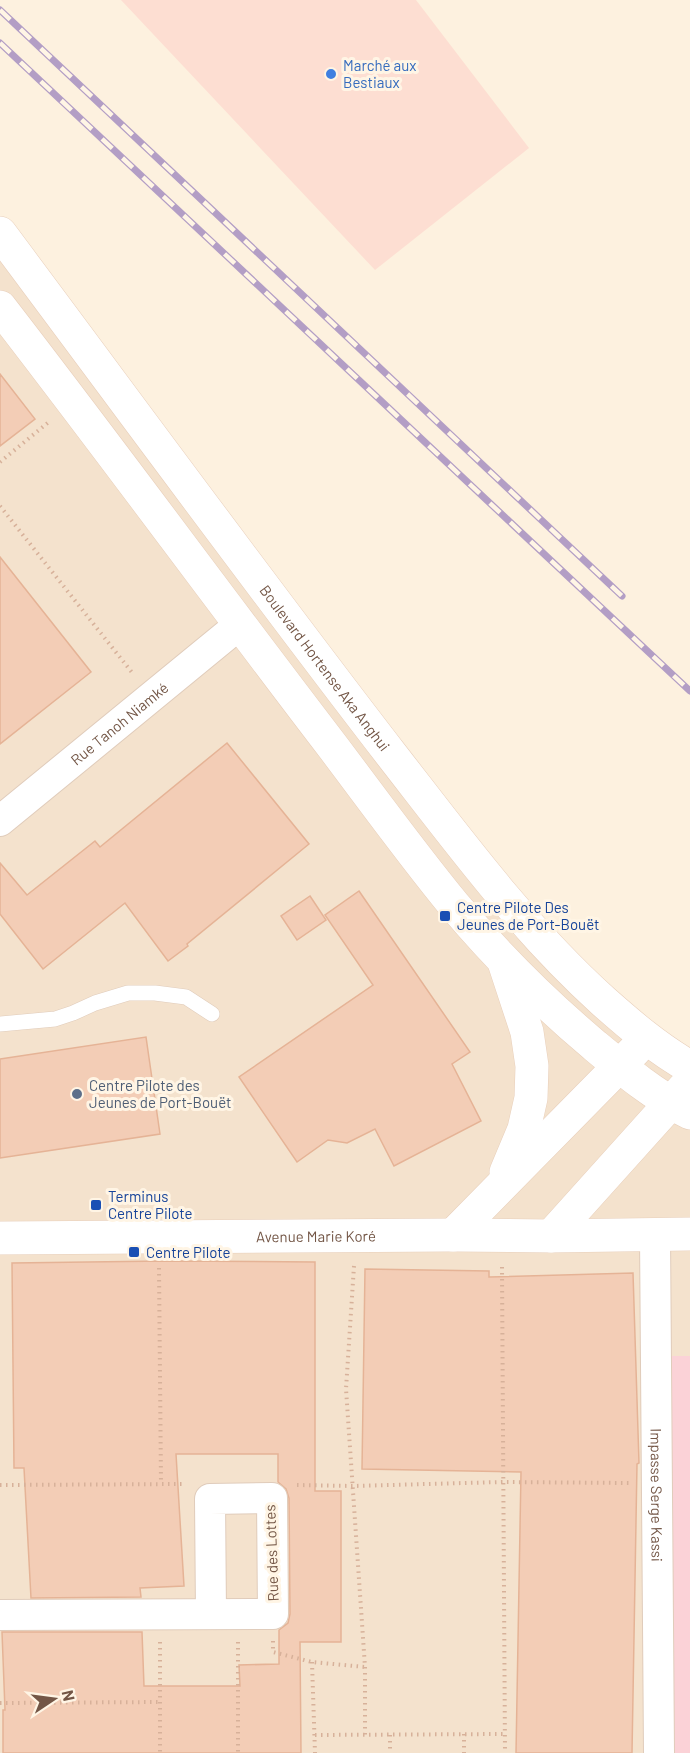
<svg xmlns="http://www.w3.org/2000/svg" width="690" height="1753" viewBox="0 0 690 1753" font-family="Barlow,sans-serif">
<style>
.residential{fill:#f4e2cd}
.commercial{fill:#fdded2}
.medical{fill:#fbd2d7}
.building{fill:#f3cdb6;stroke:#e5b396;stroke-width:1.5}
.lines{fill:none;stroke-linecap:round;stroke-linejoin:round}
.service-casing{stroke:#e0ccbb;stroke-width:16}
.minor-casing{stroke:#e0ccbb;stroke-width:32}
.secondary-casing{stroke:#e8cfbb;stroke-width:34}
.path{stroke:#d7b19a;stroke-width:4;stroke-dasharray:1.5 4.5;stroke-linecap:butt}
.service{stroke:#fff;stroke-width:15}
.minor{stroke:#fff;stroke-width:30}
.secondary{stroke:#fff;stroke-width:33}
.rail-casing{stroke:#b39ec5;stroke-width:7}
.rail{stroke:#fff5e5;stroke-width:4.5;stroke-dasharray:14;stroke-linecap:butt}
.shop-dot{fill:#3f7fe0;stroke:#fff5e5;stroke-width:2}
.transit-dot{fill:#1a4fb4;stroke:#fff5e5;stroke-width:2}
.service-dot{fill:#5c6f8a;stroke:#fff5e5;stroke-width:2}
.labels{text-anchor:middle;dominant-baseline:central;stroke-width:6;stroke-linejoin:round;paint-order:stroke}
.shop-label{font-size:15px;fill:#366cbe;stroke:#fff5e5;text-anchor:start}
.street-label{font-size:15px;fill:#735646;stroke:#fff5e5}
.transit-label{font-size:15px;fill:#164399;stroke:#fff5e5;text-anchor:start}
.service-label{font-size:15px;fill:#4e5e75;stroke:#fff5e5;text-anchor:start}
</style>
<rect width="100%" height="100%" fill="#fdf1df"/>
<path class="residential" d="M0 250 513 934 575 998 666 1071 690 1082V1753H0Z"/>
<path class="commercial" d="M121 0H416L529 148 375 270Z"/>
<path class="medical" d="M664 1356H690V1753H668Z"/>
<path class="building" d="M0 374 35 419 0 446Z
M0 557 91 672 0 744Z
M227 743 309 844 187 944 188 946 168 961 125 903 43 969 0 914V863L27 895 95 841 100 847Z
M359 891 470 1052 452 1064 481 1121 394 1166 375 1129 347 1143 328 1140 297 1162 239 1077 373 985 325 915Z
M310 896 326 920 297 940 281 916Z
M146 1037 160 1134 0 1158V1059Z
M164 1261 315 1262V1491H341V1642H300L301 1753H3V1710H5L2 1632H142L144 1686H240L239 1665 279 1664V1630L288 1623 290 1614 289 1498 286 1489 278 1482V1454H176L184 1586 140 1588 141 1597 31 1598 24 1468H14L12 1263Z
M365 1269 489 1271V1277L633 1273 639 1463 637 1464 632 1753H516L521 1472 362 1469Z"/>
<g class="lines">
<defs>
<path id="service" d="M0 1024 55 1019 73 1013 95 1003 128 993H155L186 997 212 1014"/>
<g id="minor">
<path id="s1" d="M0 821 239 625"/>
<path id="s2" d="M655 1235 659 1753"/>
<path d="M0 1615 273 1614 272 1498 210 1499 211 1614"/>
</g>
<g id="secondary">
<path id="s3" d="M0 233C130 407 258 582 390 753 457 839 522 928 603 1001 630 1025 658 1049 690 1067"/>
<path d="M0 307C113 453 221 601 333 747 373 800 412 854 454 905 496 955 543 1002 594 1045 624 1070 655 1096 690 1113"/>
<path d="M505 965 527 1032 532 1066 531 1098 524 1129 506 1172"/>
<path d="M453 1235 635 1050"/>
<path d="M551 1236 684 1088"/>
<path id="s4" d="M0 1238 453 1235 551 1236 690 1234"/>
</g>
</defs>
<use href="#service" class="service-casing"/>
<use href="#minor" class="minor-casing"/>
<use href="#secondary" class="secondary-casing"/>
<path class="path" d="M0 462 50 421
M0 506 134 675
M354 1266 346 1389 365 1667V1735
M502 1267 505 1753
M159 1268 161 1484
M0 1485 185 1484
M297 1485 353 1486 502 1482 629 1483
M273 1641V1652L312 1662 365 1667
M160 1642V1753
M238 1642V1753
M312 1662 315 1753
M0 1703 160 1702
M464 1734V1753
M315 1735 504 1734
M390 1735V1753"/>
<use href="#service" class="service"/>
<use href="#minor" class="minor"/>
<use href="#secondary" class="secondary"/>
<defs>
<path id="rail" d="M0 10 622 596
M0 43 690 691"/>
</defs>
<use href="#rail" class="rail-casing"/>
<use href="#rail" class="rail"/>
</g>
<circle class="shop-dot" cx="331" cy="74" r="6"/>
<g class="transit-dot">
<rect x="439" y="910" width="12" height="12" rx="3"/>
<rect x="90" y="1199" width="12" height="12" rx="3"/>
<rect x="128" y="1246" width="12" height="12" rx="3"/>
</g>
<circle class="service-dot" cx="77" cy="1094" r="6"/>
<g class="labels">
<g class="shop-label">
<text x="343" y="65">Marché aux<tspan x="343" dy="17">Bestiaux</tspan></text>
</g>
<g class="street-label">
<text stroke="none"><textPath href="#s3" startOffset="543">Boulevard Hortense Aka Anghui</textPath></text>
<text stroke="none"><textPath href="#s1" startOffset="154">Rue Tanoh Niamké</textPath></text>
<text stroke="none"><textPath href="#s4" startOffset="316">Avenue Marie Koré</textPath></text>
<text stroke="none"><textPath href="#s2" startOffset="260">Impasse Serge Kassi</textPath></text>
<text transform="translate(271 1553) rotate(-92)">Rue des Lottes</text>
</g>
<g class="transit-label">
<text x="457" y="907">Centre Pilote Des<tspan x="457" dy="17">Jeunes de Port-Bouët</tspan></text>
<text x="108" y="1196">Terminus<tspan x="108" dy="17">Centre Pilote</tspan></text>
<text x="146" y="1252">Centre Pilote</text>
</g>
<g class="service-label">
<text x="89" y="1085">Centre Pilote des<tspan x="89" dy="17">Jeunes de Port-Bouët</tspan></text>
</g>
</g>
<g transform="translate(54 1699) rotate(77)" stroke="#fff5e5" stroke-width="4.5" paint-order="stroke">
<path d="M0-4.5L10 22L0 15L-10 22Z" fill="#735646"/>
<text y="-9" font-size="16" font-weight="bold" text-anchor="middle" fill="#735646">N</text>
</g>
</svg>
